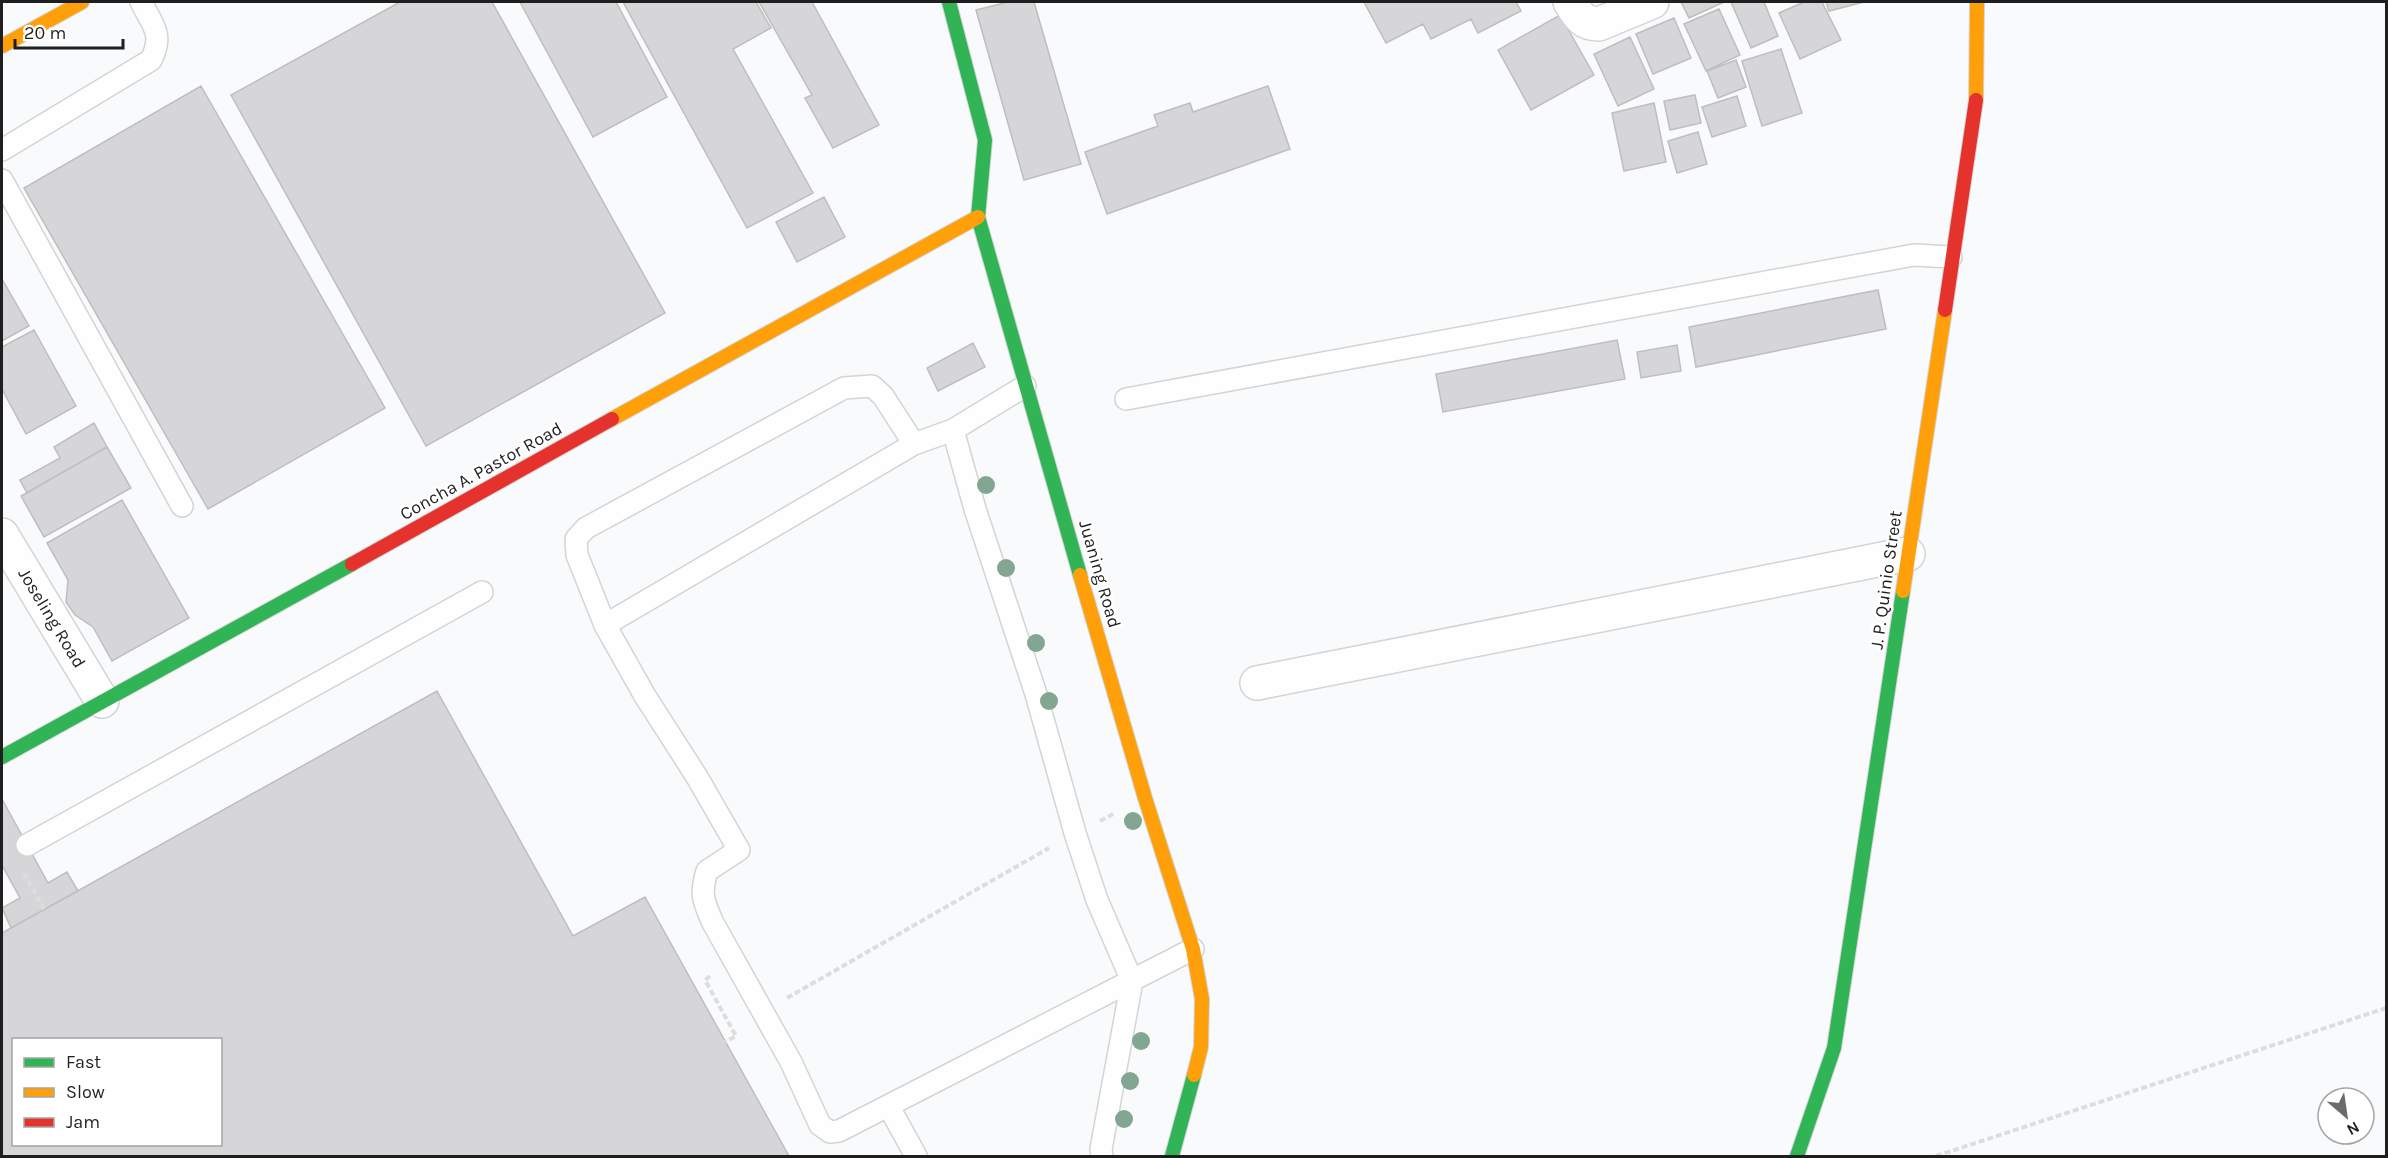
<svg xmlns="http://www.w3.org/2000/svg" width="2388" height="1158" viewBox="0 0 2388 1158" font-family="Karla,sans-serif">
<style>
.building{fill:#d6d6d8;stroke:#bdbebe;stroke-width:1.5;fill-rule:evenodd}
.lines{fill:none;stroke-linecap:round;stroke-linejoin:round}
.lane-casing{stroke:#d3d4d5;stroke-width:24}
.street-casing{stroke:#d3d4d5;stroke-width:36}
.fast-casing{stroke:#d3d4d5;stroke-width:16}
.slow-casing{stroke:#d3d4d5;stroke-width:16}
.jam-casing{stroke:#d3d4d5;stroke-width:16}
.path{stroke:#ddd;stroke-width:4;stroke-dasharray:6 3;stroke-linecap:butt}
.lane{stroke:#fefefe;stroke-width:21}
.street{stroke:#fefefe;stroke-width:33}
.fast{stroke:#30b455;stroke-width:14}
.slow{stroke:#ff9f0a;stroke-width:14}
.jam{stroke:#e5322d;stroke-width:14}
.tree{fill:#82a692}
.labels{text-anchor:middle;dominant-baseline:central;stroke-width:5;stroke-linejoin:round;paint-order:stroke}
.street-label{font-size:18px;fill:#1f1f20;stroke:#fff}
</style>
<rect width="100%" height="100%" fill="#f9fafb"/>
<path class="building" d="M400 2H492L665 313 426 446 231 95Z
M520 2H616L667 97 593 137Z
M623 2H756L771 28 733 49 813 193 747 228Z
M759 2H812L879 125 833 148 805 98 812 95Z
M1008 2H1034L1081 164 1024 180 976 10Z
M1364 2H1516L1521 11 1478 33 1471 19 1431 39 1423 24 1386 43Z
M1681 2H1724L1689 18Z
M1731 2H1764L1778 36 1751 48Z
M1804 2H1822L1841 40 1800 59 1779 13Z
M1826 2H1864L1829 11Z
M1719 9 1740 55 1706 71 1684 24Z
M1560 15 1594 75 1531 110 1498 50Z
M1674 18 1691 58 1653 74 1636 34Z
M1630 37 1654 89 1618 106 1594 54Z
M1781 49 1802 113 1762 126 1742 61Z
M1736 60 1746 87 1718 98 1707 71Z
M201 86 385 408 208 509 24 188Z
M1268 86 1290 149 1107 214 1085 152 1158 126 1154 115 1190 103 1193 112Z
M1695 95 1701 123 1670 130 1664 101Z
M1737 96 1746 126 1712 137 1702 107Z
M1654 103 1666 162 1624 171 1612 113Z
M1698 132 1707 164 1677 173 1668 141Z
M824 197 845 237 797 262 776 222Z
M2 279 29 326 2 341Z
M1878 290 1886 329 1696 367 1689 327Z
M34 330 76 406 26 434 2 389V347Z
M1617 340 1625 379 1443 412 1436 374Z
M973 343 985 367 938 391 927 368Z
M1677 345 1681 371 1641 378 1637 352Z
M94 423 107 447 27 493 20 480 60 458 54 447Z
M107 447 131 488 44 537 21 496Z
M122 500 189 618 112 661 93 627 75 615 66 602 68 580 47 543Z
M437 691 573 936 645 897 789 1156H2V933ZM14 1040H220V1144H14Z
M2 799 48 883 67 872 78 891 11 928 2 908 20 898 2 865Z"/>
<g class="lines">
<defs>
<path id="lane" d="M2 150 151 60C164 34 153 26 141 2
M2 180 182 506
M1126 399 1914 255 1951 257
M953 430 975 509 1036 694 1075 833 1097 900 1132 981 1101 1149 1102 1156
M914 444 883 396 872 386 844 388 586 528 576 539 577 555 605 625 645 696 697 777 739 850 707 871C700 894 703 901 713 923L791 1062 820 1125 830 1132 839 1131 1193 949
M605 625 914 444 953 430 1025 386
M27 845 482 592
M889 1107 916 1156"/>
<path id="street" d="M1570 2C1578 15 1582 24 1599 24L1652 2
M2 535 102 701
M1257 683 1908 554"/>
<path id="fast" d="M949 2 985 140 978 217 1080 575
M2 757 352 564
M1172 1156 1194 1075
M1797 1156 1834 1048 1903 591"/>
<path id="slow" d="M2 46 82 2
M1976 100 1977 2
M612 419 978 217
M1080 575 1145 798 1193 949 1202 999 1201 1047 1194 1075
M1903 591 1945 310"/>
<path id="jam" d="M1945 310 1976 100
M352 564 612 419"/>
</defs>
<use href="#lane" class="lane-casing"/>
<use href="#street" class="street-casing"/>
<use href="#fast" class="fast-casing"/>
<use href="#slow" class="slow-casing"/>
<use href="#jam" class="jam-casing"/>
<path class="path" d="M1100 821 1115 813
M24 873 44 909
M710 976 705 980 736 1036 725 1042
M787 998 1049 848
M1936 1156 2386 1008"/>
<use href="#lane" class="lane"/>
<use href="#street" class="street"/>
<use href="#fast" class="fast"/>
<use href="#slow" class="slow"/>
<use href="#jam" class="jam"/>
</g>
<g class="tree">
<circle cx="986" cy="485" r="9"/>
<circle cx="1006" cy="568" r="9"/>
<circle cx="1036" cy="643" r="9"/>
<circle cx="1049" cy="701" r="9"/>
<circle cx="1133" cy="821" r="9"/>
<circle cx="1141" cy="1041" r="9"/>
<circle cx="1130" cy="1081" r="9"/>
<circle cx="1124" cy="1119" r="9"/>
</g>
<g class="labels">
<g class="street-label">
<text transform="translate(481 471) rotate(-29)">Concha A. Pastor Road</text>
<text transform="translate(1100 574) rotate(74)">Juaning Road</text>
<text transform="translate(1886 580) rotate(-82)">J. P. Quinio Street</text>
<text transform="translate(52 618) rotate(59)">Joseling Road</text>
</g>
</g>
<rect width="2388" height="1158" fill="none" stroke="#1f1f20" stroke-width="6"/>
<rect x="12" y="1038" width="210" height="108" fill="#ffffff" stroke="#a5a5a6" stroke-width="1.5"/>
<rect x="24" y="1058" width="30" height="9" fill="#30b455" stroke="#a5a5a6" stroke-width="1.5"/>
<text x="66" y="1068" font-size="18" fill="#1f1f20">Fast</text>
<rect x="24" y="1088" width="30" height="9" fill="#ff9f0a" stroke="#a5a5a6" stroke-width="1.5"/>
<text x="66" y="1098" font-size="18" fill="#1f1f20">Slow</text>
<rect x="24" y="1118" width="30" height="9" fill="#e5322d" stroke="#a5a5a6" stroke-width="1.5"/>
<text x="66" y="1128" font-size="18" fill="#1f1f20">Jam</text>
<g transform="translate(2346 1116) rotate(151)"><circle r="28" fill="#ffffff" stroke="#a5a5a6" stroke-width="1.5"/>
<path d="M0-4.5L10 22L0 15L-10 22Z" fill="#6b6c6d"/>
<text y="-9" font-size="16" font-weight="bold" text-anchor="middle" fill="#1f1f20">N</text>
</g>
<path d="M15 39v9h108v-9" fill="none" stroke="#1f1f20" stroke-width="3"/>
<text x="24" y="39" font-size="18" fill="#1f1f20" stroke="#ffffff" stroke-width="4.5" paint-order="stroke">20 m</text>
</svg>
